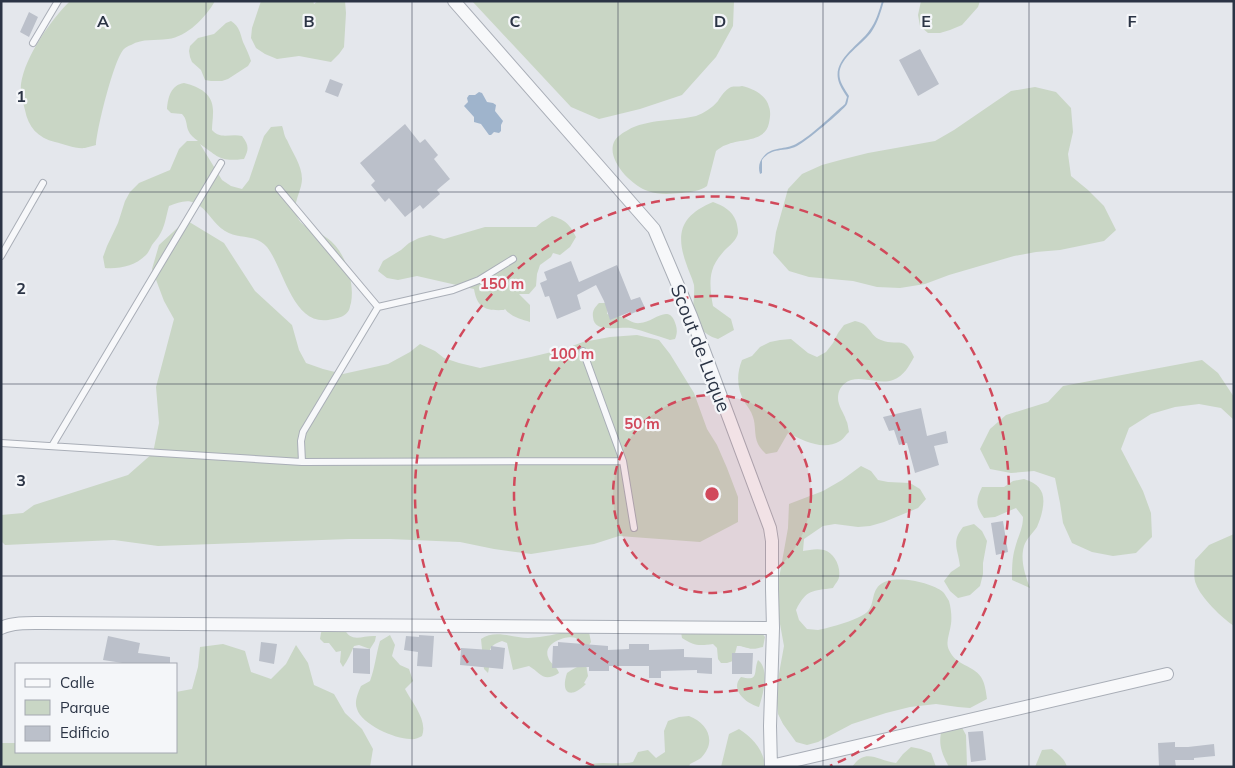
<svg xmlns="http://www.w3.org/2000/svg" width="1235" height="768" viewBox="0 0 1235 768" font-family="Mulish,sans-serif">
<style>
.green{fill:#c9d6c5}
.water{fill:#9fb4cc}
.building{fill:#bbc0ca}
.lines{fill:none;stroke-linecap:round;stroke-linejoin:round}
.lane-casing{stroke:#a9aeb7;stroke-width:8}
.street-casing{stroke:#a9aeb7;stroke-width:14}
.lane{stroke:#f7f8fa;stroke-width:6}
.street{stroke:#f7f8fa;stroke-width:12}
.grid{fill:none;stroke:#2b3445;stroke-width:1;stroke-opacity:0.55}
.ring{fill:none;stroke:#d1495b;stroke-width:2.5;stroke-dasharray:9 6}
.labels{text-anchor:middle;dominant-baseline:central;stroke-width:4.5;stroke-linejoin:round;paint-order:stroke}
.street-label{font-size:19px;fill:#2b3445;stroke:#f4f6f9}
.grid-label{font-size:16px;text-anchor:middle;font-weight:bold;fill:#2b3445;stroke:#f4f6f9;stroke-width:4.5;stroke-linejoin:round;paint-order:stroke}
.centre{fill:#d1495b;stroke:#f4f6f9;stroke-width:2.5}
.ring-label{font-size:15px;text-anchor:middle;font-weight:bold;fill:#d1495b;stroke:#f4f6f9;stroke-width:4.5;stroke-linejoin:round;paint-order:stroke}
</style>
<rect width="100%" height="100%" fill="#e4e7ec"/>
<path class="green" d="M70 1H215C206 17 187 37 168 39 155 41 143 38 131 45 128 46 126 47 124 49 114 59 97 128 96 145 93 146 88 147 85 148 75 149 64 144 55 142 38 138 28 127 25 110 23 101 20 93 21 84 25 56 51 20 70 1Z
M261 1H313L314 4 318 1H345L346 13 344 47 339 54 331 62 299 56 277 59 265 54 256 48 251 38 252 28Z
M472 1H734L733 26 716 57 682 95 640 109 599 119 571 107Z
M921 1H980L978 7 962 25 950 30 940 33H928L920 26 918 15Z
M231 21C240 27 240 33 243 42 246 48 249 55 251 61L248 66 228 79 222 81H211L205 80 201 70 192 62 190 57 189 51 190 46 198 38 214 34 226 23Z
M184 83C200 87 214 94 213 113 213 119 212 124 212 130 220 140 231 133 242 136 249 145 249 149 244 159 219 162 219 157 200 144L222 180 231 186 242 189 249 180 264 136 271 127 282 126C284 131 284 136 287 140 292 152 302 165 302 179 302 190 293 202 296 213 300 229 316 229 327 238 345 250 355 282 351 303 350 305 350 308 349 310 346 316 339 318 333 319 293 330 285 270 267 247 255 233 239 240 225 231 213 224 208 209 195 203 186 199 178 203 169 206 166 216 165 227 159 236 157 239 154 242 152 245 150 249 148 253 146 255 135 266 120 269 105 268L103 257 107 246 118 223 125 201 130 192 139 183 170 170 179 149 187 141H198C194 138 190 135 188 130 186 124 187 119 182 114L171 113 167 109C168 97 171 85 184 83Z
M742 86C754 89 766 95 769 107 771 112 770 118 769 123 765 143 740 138 726 145 722 146 719 149 716 151L707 186C700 191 691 192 682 193 670 194 659 195 648 191 632 186 606 160 614 142 616 137 624 132 628 130 646 119 676 121 696 116 704 113 712 108 718 101 721 96 725 90 731 87 734 86 739 87 742 86Z
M1035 87 1056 92 1071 108 1073 132 1068 154 1071 176 1088 190 1104 206 1116 230 1104 241 1060 250 1036 252 1014 256 949 275 925 284 900 288 877 287 853 281 809 277 789 271 773 253 776 232 788 189 802 174 822 165 844 159 868 153 935 141 954 130 1011 91Z
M713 202C723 206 732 210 736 221 737 224 738 229 738 233 737 240 729 246 724 251 719 257 714 263 712 271 709 282 711 295 713 306L731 319 734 330 718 339C714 338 710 336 707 334 702 331 696 322 694 315 692 306 695 295 694 285 692 277 688 270 686 263 675 232 682 215 713 202Z
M552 216C566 220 570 225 576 237L570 247 560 255 553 253 551 257 540 265 537 274 536 286 529 294H519L530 305V322C521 319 511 317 505 309L504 310C486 311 477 308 474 289L417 276 398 280 387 278 378 271 383 261 401 250 409 243 419 238 430 235 444 239 485 227H536L542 222Z
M186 220 224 243 255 291 292 325 299 350 306 363 323 369 343 374 388 364 410 352 420 344 435 351 444 358 459 363 480 368 531 357 564 349 583 342 610 337 637 335 659 340 670 354 694 393 707 429 717 445 727 468 738 497V522L700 542 619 536 594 544 531 554 494 549 460 542 390 539H349L158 546 114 540 5 545 1 541V515L23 513 34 505 128 475 153 453 159 423 156 387 174 319 164 301 152 269 159 245Z
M599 303H605L608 308 607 314C612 316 617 315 622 317 628 319 633 324 640 323 652 323 667 305 674 320 677 327 678 332 675 339L670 340C657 336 644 331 631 328 619 326 594 334 593 317 592 311 595 307 599 303Z
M855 321C859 322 863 323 866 326 871 331 874 338 881 340 897 347 904 334 914 357 909 366 904 376 893 380 877 386 858 372 844 384 840 388 838 392 838 398 838 406 844 413 846 420 848 423 848 428 849 432 846 434 844 439 840 441 823 451 804 441 788 433L777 452 766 454C763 451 760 448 758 444 754 436 756 425 753 417 751 411 748 407 745 403 737 389 736 375 742 360L752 356 760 347 770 342 780 340 791 339 808 353 817 357 826 352 833 343 838 333 844 325Z
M1202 360 1218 373 1234 397V420L1221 408 1199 404 1175 407 1151 414 1129 428 1121 449 1143 491 1151 513 1152 537 1136 553 1113 556 1092 552 1072 543 1063 523 1060 503 1055 478 1034 471 1011 473 990 469 980 449 990 429 1006 415 1048 402 1063 386Z
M861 466 871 471 878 480 888 482 910 483 920 489 926 499 918 508 884 522 870 526 858 527 835 524 823 526 804 539 803 551C809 550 817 548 824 550 834 553 841 566 839 577 839 580 835 584 833 588 813 591 806 589 796 610L799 620 807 629C811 629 815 630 818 630 829 628 862 619 868 611 875 603 871 591 881 584 893 574 932 582 943 592 945 594 947 598 949 601 951 608 952 617 951 624 950 633 945 642 949 650 957 667 972 664 981 677 985 683 986 692 987 699L970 708 958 707 936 704 910 707 886 713 852 724 818 742 807 745 796 742 783 724 778 714 777 702 778 679 784 646 778 613V584L788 528 789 504 823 491 842 480Z
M1024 479C1042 485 1046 494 1042 512 1041 517 1039 522 1037 527 1033 533 1026 539 1024 546 1020 560 1025 575 1030 588L1012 580C1012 569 1012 558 1015 548 1018 536 1023 529 1023 517L1016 508 995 517 984 518C976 506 975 501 982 487H1004L1013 481Z
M974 524 982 531 987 541 983 563V574L980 586 970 595 958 598 950 591 944 581 951 572 960 566C958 549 951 542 963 527Z
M1234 534V626C1222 618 1201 598 1196 584 1193 578 1195 567 1195 560L1209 545Z
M324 623 344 628C351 644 362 635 376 636L375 641 370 649 359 645 354 646C351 653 348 660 343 667L340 662 341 651 336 652 329 643H324L320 639 321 633Z
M572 630 589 632 591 642 588 647C581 645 579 644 576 638 566 635 543 643 548 657 550 664 557 666 559 673 543 683 541 673 529 666L513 670 507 643 502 641C482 647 492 659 488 673L484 669 481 639C495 629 513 638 528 638 544 637 558 634 572 630Z
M681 632H761L765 637 763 647C758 648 753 650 748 648 743 647 742 646 737 646L733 661 727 663H721L718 659 717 648 713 644C699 646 694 646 682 638Z
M390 635 395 645 392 656 400 665 409 669 413 681 405 689C412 703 428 720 422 736 418 738 414 740 410 739 395 739 361 724 357 709 354 702 358 693 361 686L370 681C375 668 376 654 380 641Z
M223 644 245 651 251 672 271 679 286 664 296 645 308 663 314 685 334 694 345 713 362 729 373 749 370 767H1V743H16V752H176V692L192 689 198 667 200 647Z
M758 660C770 669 763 695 759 707 747 704 729 690 741 677 760 682 753 672 758 660Z
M586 664 588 676 584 683 586 684C571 699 560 694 567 673 573 669 579 665 586 664Z
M689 716C708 723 717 742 701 758 698 760 694 762 690 764L689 767H581C598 759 616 766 633 762L638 752 648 750 656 758 665 752 664 731 668 721 679 717Z
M960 724 966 735 967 767H949C941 752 938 744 942 728Z
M739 729C753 738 764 750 765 767H721L729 734Z
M911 747 921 749 931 753 936 767H852C866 747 877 761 896 763L903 754Z
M1052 749C1058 754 1065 759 1067 767H1035L1042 750Z"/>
<path class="water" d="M882 1H884C881 11 878 22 872 31 863 45 835 59 840 79 841 84 846 91 849 96 848 99 848 101 847 104 844 110 804 143 797 146 783 153 773 146 762 160V173L760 174C758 168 759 161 764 156 773 146 785 150 796 144 811 136 832 115 845 104L847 97C844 92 839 85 838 79 834 59 859 45 869 31 876 22 879 11 882 1Z
M479 92 482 93 487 102 493 103 496 105 495 111 503 121 501 125V131L499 133 494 132 491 135H489L481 124 474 122V117L464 106 468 102 467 98 469 95H475Z"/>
<path class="building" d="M29 12 38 17 29 37 20 32Z
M920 49 939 84 918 96 899 60Z
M330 79 343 84 338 97 325 92Z
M405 124 420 143 425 139 438 155 434 159 450 179 437 190 440 194 423 209 420 205 405 217 389 198 385 202 371 185 375 181 360 163Z
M571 261 579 282 617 265 631 300 640 297 645 308 631 314 630 312 610 320 604 301 596 285 577 295 581 309 557 319 549 296 545 297 540 283 547 280 544 272Z
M921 408 927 436 946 431 948 443 934 446 939 465 915 473 907 443 899 445 894 430 889 431 883 417Z
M1003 521 1008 552 996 555 991 523Z
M419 635 434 636 432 667 417 666 418 652 404 650 406 636 419 637Z
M108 636 140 643 138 653 170 657V664H129L103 660Z
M261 642 277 644 274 664 259 661Z
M558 642 608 646V650L629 649V644H649V650L684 649V657L712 658V674L697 673V670L661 671V678H649V666H609V671H589V667L552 668 553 646H558Z
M491 646 505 648 503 669 460 665 461 648 491 650Z
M353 648 370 649V674L353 673Z
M732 653H753L752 674H732Z
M983 731 986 760 971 762 968 732Z
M1175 742V747H1188L1214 744 1215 756 1194 758V760H1175L1176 767H1159L1158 743Z"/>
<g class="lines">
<defs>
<path id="lane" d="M33 43 58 1
M279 189 378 307 303 432 301 441 302 462
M1 256 43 183
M378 307 453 290 479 280 513 259
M583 351 623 461
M1 443 302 462 623 461 634 528
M52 446 221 163"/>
<path id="street" d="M454 1 654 229 691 316 770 528 772 541V589L773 628 770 726 771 767
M1 628C14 622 30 623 44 623L773 628
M771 766 1167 674"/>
</defs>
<use href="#lane" class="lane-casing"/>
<use href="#street" class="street-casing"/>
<use href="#lane" class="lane"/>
<use href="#street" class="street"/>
</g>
<path class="grid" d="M206 1V767M412 1V767M618 1V767M823 1V767M1029 1V767M1 192H1234M1 384H1234M1 576H1234"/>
<circle cx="712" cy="494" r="99" fill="#d1495b" fill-opacity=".12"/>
<g class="ring">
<circle cx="712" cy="494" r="99"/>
<circle cx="712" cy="494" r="198"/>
<path d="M594 766A297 297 0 1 1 830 766"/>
</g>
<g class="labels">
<g class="street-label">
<text transform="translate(701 348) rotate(69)">Scout de Luque</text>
</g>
</g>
<g class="grid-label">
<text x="103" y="27">A</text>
<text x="309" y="27">B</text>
<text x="515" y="27">C</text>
<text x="720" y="27">D</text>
<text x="926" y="27">E</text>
<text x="1132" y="27">F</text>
<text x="21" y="102">1</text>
<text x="21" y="294">2</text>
<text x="21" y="486">3</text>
</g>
<circle cx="712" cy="494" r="8" class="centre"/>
<g class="ring-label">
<text x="502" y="289">150 m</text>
<text x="572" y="359">100 m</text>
<text x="642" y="429">50 m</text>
</g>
<rect width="1235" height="768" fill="none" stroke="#2b3445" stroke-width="5"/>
<rect x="15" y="663" width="162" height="90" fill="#f4f6f9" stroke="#a4a8b1"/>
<rect x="25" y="679" width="25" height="8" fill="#f7f8fa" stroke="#a4a8b1"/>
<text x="60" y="688" font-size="15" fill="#2b3445">Calle</text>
<rect x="25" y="700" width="25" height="15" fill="#c9d6c5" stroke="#a4a8b1"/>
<text x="60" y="713" font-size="15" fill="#2b3445">Parque</text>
<rect x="25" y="726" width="25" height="15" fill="#bbc0ca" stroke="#a4a8b1"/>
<text x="60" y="738" font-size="15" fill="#2b3445">Edificio</text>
</svg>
